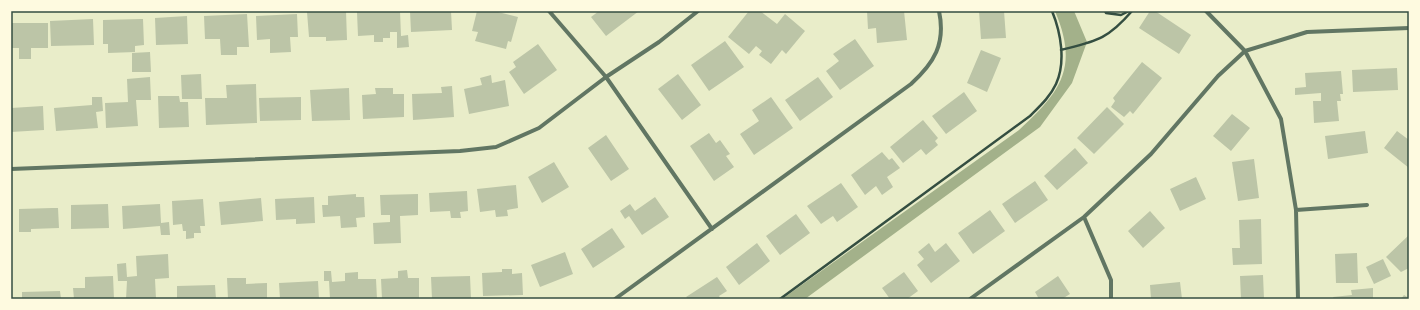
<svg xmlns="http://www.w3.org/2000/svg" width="1420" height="310" viewBox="0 0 1420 310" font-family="'Fira Sans',sans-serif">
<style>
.water{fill:#a3b18a}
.building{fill:#bcc5a7}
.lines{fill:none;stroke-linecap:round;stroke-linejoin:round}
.path{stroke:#344e41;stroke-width:2.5}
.minor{stroke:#617663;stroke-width:4}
.neatline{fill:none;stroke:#344e41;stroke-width:1.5}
</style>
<rect width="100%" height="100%" fill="#e9edc9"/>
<path class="water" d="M1055 11H1074L1087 42 1072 83 1040 127 805 299H782L1019 130C1061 91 1079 68 1055 11Z"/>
<path class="building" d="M346 11 347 40 326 41V37H309L307 12Z
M400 11 401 36 408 35 409 47 397 48V32H390V38H383V42H374V35L358 36 357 12Z
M410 11H451L452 30 411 32Z
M477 11H494L518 17 511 42 508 41 506 49 475 41 478 32 472 31Z
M599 11H639L606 36 591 17Z
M749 11H760L777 24 785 14 805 31 786 54 782 50 771 64 759 55 762 51 756 46 749 54 728 37Z
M867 11H904L907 40 877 43 876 28 868 29Z
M979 11H1004L1006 38 981 39Z
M1150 11H1155L1191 35 1179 54 1139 28Z
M247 14 249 47H237V55H221L220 39H205L204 16Z
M297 14 298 37H290L291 52 270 53V39L257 40 256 16Z
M187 16 188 44 156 45 155 18Z
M93 19 94 45 51 46 50 21Z
M140 19H143L144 45 135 46V52L108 53V44H103V20Z
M11 23H48V48H31V59H19V48H11Z
M855 39 874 66 840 90 826 71 839 61 833 54Z
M725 41 744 67 709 91 691 65Z
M538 44 557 70 524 94 509 72 516 67 513 62Z
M981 50 1001 58 987 92 967 83Z
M150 52 151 72H132V53Z
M1142 62 1162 78 1133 114 1130 111 1124 117 1111 107 1115 101 1113 98Z
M1397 68 1398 90 1353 92 1352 70Z
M1341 71 1343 94H1340L1341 101H1337L1339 121 1314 123 1313 101H1321V93L1295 95V88L1306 87 1305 73Z
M201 74 202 99H182L181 75Z
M678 74 701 105 682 120 658 89Z
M491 75 492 83 505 80 509 106 469 114 464 89 482 85 480 78Z
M150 77 151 100H136L138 126 106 128 105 103 128 102 127 79Z
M818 77 833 97 800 121 785 100Z
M256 84 257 123 206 125 205 98H227L226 85Z
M452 86 454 117 413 120 412 94 442 93 441 87Z
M349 88 350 120 312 121 310 90Z
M375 88H393V94H404V117L363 119 362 95 376 94Z
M964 92 977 111 946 134 932 116Z
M158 96H179L180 102H188L189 127 159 128Z
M92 97H102L103 111 96 112 98 128 56 131 54 108 92 105Z
M301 97V120L260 121 259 98Z
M771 97 793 128 754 155 740 134 759 121 752 110Z
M43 106 44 130 11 132V108Z
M1107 107 1124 124 1094 154 1077 138Z
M1232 114 1250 128 1231 151 1213 136Z
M923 120 938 138 935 141 938 145 926 155 921 149 903 163 890 147Z
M1365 131 1368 153 1328 159 1325 136Z
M1397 131 1409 140V168L1384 148Z
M709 133 716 143 720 140 730 154 726 156 734 167 714 181 690 146Z
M606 135 629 169 611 181 588 148Z
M1075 148 1088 163 1057 190 1044 176Z
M882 152 889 160 892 158 900 168 887 177 893 187 882 195 876 186 865 195 851 175Z
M1254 159 1259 198 1238 201 1232 162Z
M554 162 569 187 542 203 528 177Z
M1196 177 1206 199 1180 211 1170 189Z
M1035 181 1048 200 1015 223 1002 204Z
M841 183 858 207 837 222 833 216 821 224 807 206Z
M516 185 518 208 507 210 508 216 496 217 495 210 480 212 477 189Z
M467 191 468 211 460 212 461 218H451L450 211 430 212 429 193Z
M356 194V197H364L365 217 356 218 357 227 341 228 340 216 323 217 322 205H328V196Z
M418 194V215L400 216 401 243 374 244 373 223 390 222V215H381L380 195Z
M314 197 315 223 296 224V219L276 220 275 199Z
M655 197 669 217 642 235 629 216 625 219 620 211 630 204 635 211Z
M261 198 263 221 221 225 219 202Z
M203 199 205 226H200L201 233H194V238L186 239V231H183L182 224 173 225 172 201Z
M108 204 109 228 71 229V205Z
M160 204 161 223 169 222 170 235H161L160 226 123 229 122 206Z
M52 208H58L59 228 31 229V232H19V209Z
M990 210 1005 231 973 254 958 233Z
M1150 211 1165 228 1143 248 1128 231Z
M796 214 810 233 780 255 766 236Z
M1261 219 1262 264 1233 265 1232 248H1240L1239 220Z
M612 228 625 247 593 268 581 249Z
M1409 235V268L1401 272 1386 257Z
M757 243 770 261 739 285 726 267Z
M929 243 935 252 946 243 960 261 931 283 917 265 924 259 918 252Z
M565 252 573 274 540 287 531 265Z
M1357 253 1358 283H1336L1335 254Z
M168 254 169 278 155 279 156 299H126L127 281H118L117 264 126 263 127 277 137 276 136 256Z
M1383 259 1391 276 1374 284 1366 267Z
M502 269H512V274L522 273 523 295 483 296 482 273 502 272Z
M407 270 408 278H419V299H382L381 279 398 278V271Z
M324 271H331L332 282 345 281V273L358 272V279H376L377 299H330L329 281H324Z
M904 272 918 291 907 299H890L882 288Z
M1263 275 1264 299H1241L1240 276Z
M113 276 114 299H74L73 288H85V277Z
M470 276 471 299H432L431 277Z
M1058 276 1070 294 1062 299H1039L1035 292Z
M717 277 727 291 719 296 721 299H688L686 297Z
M227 278H246V284L267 283V299H228Z
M318 281 319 299H280L279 283Z
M1180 282 1182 299H1151L1150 285Z
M215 285 216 299H177V286Z
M1373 288V299H1334L1333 297 1352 295 1351 290Z
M60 291 61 299H22V292Z
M1404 295 1409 298V299H1401Z"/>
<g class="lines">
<path class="path" d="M1105 11 1106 13 1121 15 1129 11
M1061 50C1096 41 1107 40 1132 11
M780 299 1030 116C1040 106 1050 97 1056 84 1066 62 1061 33 1052 11"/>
<path class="minor" d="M549 11 606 77 712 229
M1206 11 1245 51 1281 119 1296 210 1298 299
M11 169 460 151 496 147 539 128 606 77 659 42 698 11
M1296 210 1367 205
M1084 217 1111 280V299
M615 299 911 84C934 63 946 44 939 11
M970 299 1084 217 1151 154 1218 76 1245 51 1307 32 1409 28"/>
</g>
<rect width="1420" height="310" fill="none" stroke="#fefae0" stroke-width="24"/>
<rect x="12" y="12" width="1396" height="286" class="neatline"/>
</svg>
